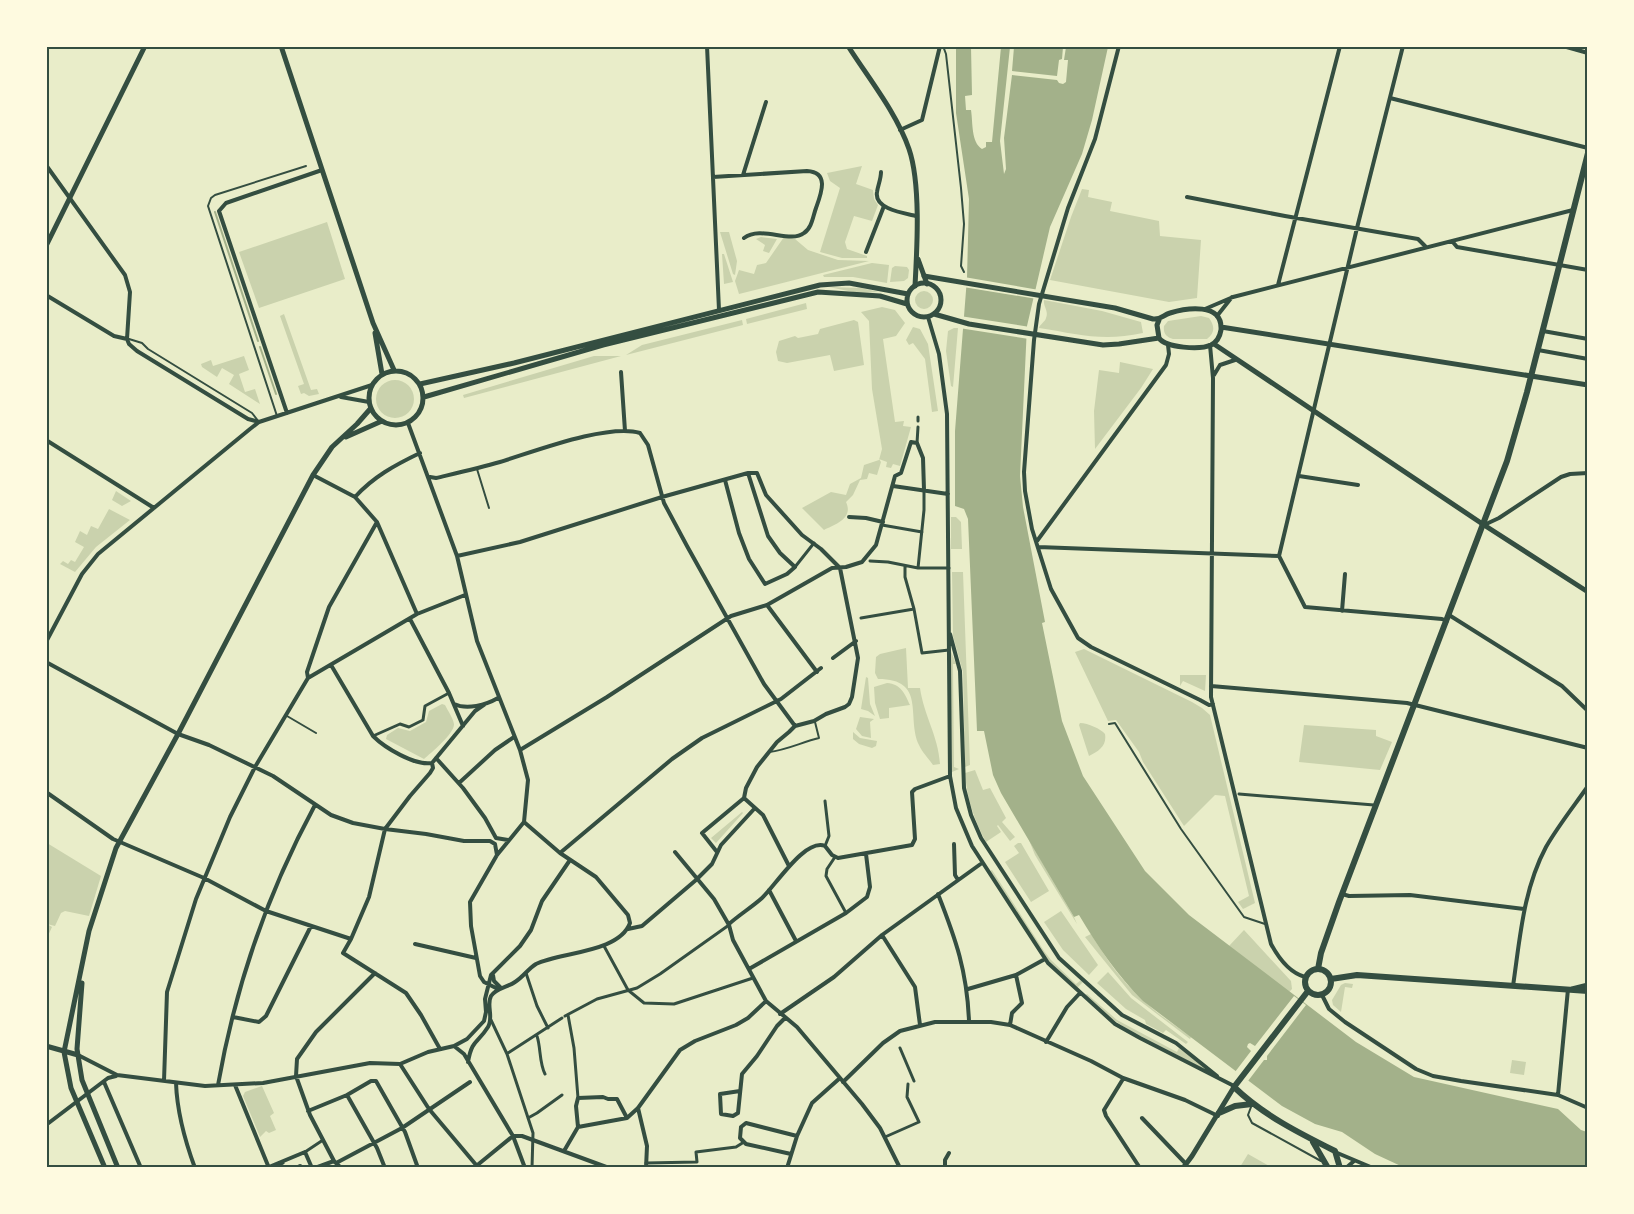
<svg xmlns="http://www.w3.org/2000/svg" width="1634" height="1214" viewBox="0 0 1634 1214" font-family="'IBM Plex Sans',sans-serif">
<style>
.green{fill:#cad2ad}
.water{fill:#a3b18a}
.pier{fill:#e9edc9}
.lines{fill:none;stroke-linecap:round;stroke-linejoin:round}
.stream{stroke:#a3b18a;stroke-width:2}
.service{stroke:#344e41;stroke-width:2}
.pedestrian{stroke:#344e41;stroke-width:3}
.minor{stroke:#344e41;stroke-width:4}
.tertiary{stroke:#344e41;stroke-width:5}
.secondary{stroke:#344e41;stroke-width:5}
.primary{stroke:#344e41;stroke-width:6}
.neatline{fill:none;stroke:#344e41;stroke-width:2}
</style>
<rect width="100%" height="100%" fill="#e9edc9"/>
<path class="green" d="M862 166 856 184 873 190 874 199 878 205 872 221 854 216 845 242 847 249 867 256V258H842L820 252 840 188 830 181 827 173Z
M1082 189 1089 190 1088 197 1112 202 1110 211 1159 221 1160 236 1201 240 1197 298 1169 302 1050 280 1071 217Z
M327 222 345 279 259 308 239 252Z
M720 232H729L737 261 735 275 733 274Z
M761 237 777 239 769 253 763 251 765 245 756 239Z
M784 237 795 239 808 250 838 260 869 261 739 294 735 281 739 270 754 274 757 265 766 263Z
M722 254H724L733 282 724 284Z
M872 263 889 265 887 283 853 277H824L823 275Z
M895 266 907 267 909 270 908 278 904 281 890 282 892 268Z
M829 287 861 288 879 292 858 293Z
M915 300a9 9 0 1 1 18 0a9 9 0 1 1-18 0Z
M1044 300 1102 311 1141 322 1143 333C1102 342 1078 334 1039 328 1040 324 1045 322 1046 318 1049 311 1043 307 1044 300Z
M806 303 807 309 747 324 746 319Z
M882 307 895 310 905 323 896 336 883 339 895 422 904 421 903 426 911 427 900 466 893 464 891 468 886 467 887 462 879 459 881 462 877 475 869 473 867 479 860 480 853 495 846 502C854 519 834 525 824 530L802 508 831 492 846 495 850 484 861 478 864 465 879 460 882 449 872 389 869 321 861 312Z
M284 314 311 390 317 389 319 394 309 396 304 393 301 394 298 386 304 384 280 316Z
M1201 316 1209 318C1215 326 1215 333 1207 339H1173C1166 337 1163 333 1164 326L1168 321Z
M742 320 743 325 626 355 642 345Z
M854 320 858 322 864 365 834 371 830 355 787 363 778 361 776 352 779 341 795 336 798 338 818 334 820 329Z
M913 327 920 329 928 344 938 411 932 412 925 359 913 343 909 345 906 340Z
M954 328H958L953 387 951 386 946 351 948 331Z
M244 356 249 370 239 374 245 392 255 389 260 404 229 384 234 375 222 368 217 377 202 367 201 364 211 360 213 366Z
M594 356H621L464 398 463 395Z
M1120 362 1153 369 1141 388 1095 449 1094 411 1099 370 1119 373Z
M376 399a19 19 0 1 1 38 0a19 19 0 1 1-38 0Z
M116 491 131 501 122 506 112 500Z
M109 509 130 520 96 547 75 572 60 564 63 561 68 564 71 560 75 562 84 547 75 542 80 531 87 535 91 526 98 529Z
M951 517H956L961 522 962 549H951Z
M952 572H963L970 765 965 767 963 672 953 636Z
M906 648 908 688H920C924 716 938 735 940 764L933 765C929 759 922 752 919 745 906 717 927 679 878 679L875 673 876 657 880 654Z
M950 649 956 664H953L954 767 959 769 952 772Z
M1084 649 1192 702 1202 708 1210 715 1255 903 1243 909 1238 902 1249 896 1225 796 1215 795 1184 826 1143 762 1139 752 1116 720 1108 721 1075 652Z
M1180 675H1206L1205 691 1183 681 1180 686Z
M866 677 868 678 870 704 875 716 868 711 861 709Z
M887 683C901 684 905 694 910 705L889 708V718L880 719 875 703 874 687Z
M442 704 445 705C448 711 453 718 454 724 455 733 431 753 424 759L386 739 387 735 398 728 410 731 426 722 429 711Z
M860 717 874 719 870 722 871 738 862 736 856 729Z
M1080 723C1088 723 1101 729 1105 734 1107 746 1099 751 1089 756L1079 725Z
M1304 725 1376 730V736L1392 742 1380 770 1299 762Z
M853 732 860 738 877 741 876 746 872 748 859 744 853 739Z
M975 770 983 790 990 788 1006 818 1002 822 1015 837 1010 841 998 825 997 826 1001 832 986 842C974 820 967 799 965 773Z
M742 812 743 813 716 843 711 838Z
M1029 840 1074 917 1077 924 1035 855Z
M47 843 101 876 89 916 65 911 61 913 55 926 47 924 52 927 47 938Z
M1018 843H1021L1049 891 1031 902 1005 862 1019 853 1014 846Z
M992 870 1044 951 1051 960 1076 984 1081 980 1083 982 1077 988 1049 962 990 871Z
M1061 911 1098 965 1089 975 1063 950 1044 922Z
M1244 930 1291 981 1292 989 1289 992 1229 946Z
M1091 934C1106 958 1121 981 1143 1000 1157 1014 1175 1025 1191 1037L1190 1039 1132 995 1085 937Z
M1108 972 1131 998 1188 1042 1186 1044 1166 1030 1163 1033 1146 1024 1145 1020 1126 1009 1097 983Z
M1345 983 1353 984 1352 988 1345 987 1341 1012 1333 1005 1332 1000 1341 985Z
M1087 994 1117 1020 1177 1052 1179 1048 1207 1069 1206 1070 1127 1029 1108 1016 1085 995Z
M1512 1060 1526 1062 1524 1075 1510 1073Z
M262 1086 274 1113 270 1116 276 1130 269 1133 266 1131 260 1137 243 1096 245 1092Z
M1248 1154 1271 1167H1240Z"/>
<path class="water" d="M956 47H971L972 95 965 96 966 110H971C973 123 971 142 982 149L986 147V142H992L1001 47H1010L1000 141 1004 174 1006 169 1004 138 1012 75 1057 80 1059 83 1063 84 1066 82 1068 60H1064L1066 47H1108L1092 120 1082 154 1050 227 1027 326 1020 476 1023 507 1045 622 1042 623 1062 721 1083 776 1145 871 1189 915 1356 1042 1414 1077 1558 1109 1581 1130 1587 1132V1167H1403L1375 1154 1342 1132 1315 1124 1282 1106 1143 1001C1117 975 1098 947 1079 915L1074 917 1001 793 993 775 984 731H977L968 519 964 509 955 506V431L967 278 969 199 956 113Z
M1014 47H1063L1062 59 1059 60 1057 76 1012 71Z"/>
<path class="pier" d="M964 277 1039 290 1037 299 963 287Z
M960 316 1030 327 1029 339 959 328Z
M1294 996 1306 1005 1267 1056V1060H1264L1248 1081 1235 1072 1251 1051 1247 1047 1248 1044 1250 1043 1255 1046Z"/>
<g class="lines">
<path class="stream" d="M215 212 258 341
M260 347 276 394"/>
<path class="service" d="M943 46 946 54 961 188 964 224 961 266 964 272
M129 339 142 343 148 349 252 413 259 422
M277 416 208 206 211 198 215 195 306 166
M477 469 489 508
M287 716 316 733
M1109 724 1115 723 1181 829 1244 917 1265 924
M769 752C787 750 802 742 819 738L815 722
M1251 1107 1248 1115 1252 1123 1321 1161"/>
<path class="pedestrian" d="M918 417V421
M917 443 918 427
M882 525 922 532
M870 561 888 562 918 568H949
M905 566V577L914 609 922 653 949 650
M795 567 814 543
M918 568 924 510V490
M861 618 914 609
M373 736 400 724 409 727 423 720 425 706 449 693
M1239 794 1374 805
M825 801 829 836 825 846
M835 857 827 869 826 876 846 913
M604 946 628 990 644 1003 674 1004 753 978
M526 973 537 1006 548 1028
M568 1015 574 1048 578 1098
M565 1016 597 999 637 988 660 974 729 925
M491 1020 507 1054 533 1133 532 1168
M537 1036C541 1048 539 1062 545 1074
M900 1048 914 1081
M508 1053 562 1018
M528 1118 537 1113 562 1095
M885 1137 919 1122 907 1097 908 1084
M305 1152 323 1140
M646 1163 697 1162 696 1152 736 1147 744 1142
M274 1168 283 1163"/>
<path class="minor" d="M707 46 719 310
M1119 46 1095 139 1068 208 1039 304 1034 340 1024 472 1025 491 1032 529 1051 589 1078 638 1091 647 1200 700 1209 705 1213 704
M1563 46 1588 53
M1390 98 1588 148
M900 130 922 120 940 46
M46 165 125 275 130 292 127 339
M881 172C881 179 878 185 877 192 874 209 903 213 916 216
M743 175 766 102
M713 177 807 171C830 172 821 194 816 208 813 216 812 228 804 233 790 244 761 225 744 238
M1187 197 1285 216 1418 239 1425 246
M1452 241 1457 247 1588 270
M866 252 884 206
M1278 285 1340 46
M46 295 114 336 127 339 129 344 137 351 248 419 259 422
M1205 309 1233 297 1573 210
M1217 316 1232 297
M928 317 939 354 947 414 950 776 956 808 972 846 1048 963 1115 1024 1140 1038 1234 1086
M1543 331 1588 339
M1210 345 1213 378 1211 697 1271 944C1278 957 1290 973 1305 977
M1538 350 1588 359
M621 372 625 431
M1214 375 1220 365 1235 360
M341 397 369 402
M287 413 219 211 226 203 322 170
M408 423 457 556 477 641 520 750 528 780 524 822 497 855 470 902 471 926 480 976 484 982 498 989
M46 440 154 508
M313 475 355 497 377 522 417 614
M1299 476 1358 485
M430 477 436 478C457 473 479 468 500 462 533 452 608 423 640 433L648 445 664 503 687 546 764 684 795 726
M725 480 739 533 749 559 765 584 787 574 795 567 780 553 768 536 748 473
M893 486 948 494
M355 497C373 477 395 465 420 453
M849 517 866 518 883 522
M1484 525 1499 518 1561 477 1570 474 1588 473
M1037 541 1166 365 1169 354 1168 345
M1038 547 1279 556
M457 556 520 542 662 497 748 473H757L766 495 802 535 821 549 840 568 858 658 852 697 849 704 845 707 826 714 814 721 795 726 789 732 777 742 757 767 746 788 744 798
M1279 556 1357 228 1403 46
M1279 556 1305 607 1442 619 1447 621
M767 605 817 672
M1342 611 1345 574
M1449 615 1562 686 1588 711
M410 619 449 693 463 726
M950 634 960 671 964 788 971 815 981 838 1059 958 1122 1015 1176 1043 1217 1076
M46 642 82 574 98 554 250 429 259 422 372 385
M833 658 856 641
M46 662 178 734 209 745 273 776 331 815 353 823 385 829 426 834 464 841H490L495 844 497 855
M331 665 373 736C385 748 415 766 432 763L475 711 485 704
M308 678 307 672 329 607 377 522
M1211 686 1407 703 1588 748
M454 704C467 710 486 705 498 698
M520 750 607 697 731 616 767 605 832 568 846 567 862 562 876 545 895 476 901 473 911 442 917 443 923 458 924 490
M436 758 463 788 485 818 496 838 508 840
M432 763 433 768 430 773 410 796 385 829 369 897 351 939 343 953 406 993 421 1015 440 1049
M459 783 495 750 514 737
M46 792 113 839 204 878 266 911 351 939
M744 798 763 815 789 866
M954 844 955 875 958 880
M675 852 714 899 729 925 733 940 766 1001 797 1027 862 1104 880 1128 900 1168
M717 852 702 833 744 798
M560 853 672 759 702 738 781 699 821 668
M769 890 796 941
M938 894C956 940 967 971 969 1021
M1342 894 1349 896 1410 895 1524 909
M729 924C739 915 752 907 762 898 776 885 805 838 825 846L832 855 838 858 912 845 915 839 912 792 915 789 950 776
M628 929 642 926 696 880 712 864 721 845 755 808
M882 935 915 987 920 1025
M415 944 476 958
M749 969 846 913 867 897 870 887 866 854
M493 975 494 981 501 988
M1513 986C1520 939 1523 890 1546 847 1558 826 1574 806 1588 786
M968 989 1016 975 1045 959
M1322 995 1329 1009 1345 1022 1416 1069 1433 1076 1461 1081 1558 1095 1588 1108
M780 1014 834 977 882 935 982 863
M233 1017 259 1022 266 1016 311 926
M1010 1025 1012 1013 1022 1003 1016 975
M1046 1042 1067 1007 1080 993
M454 1046 464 1054 513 1136 525 1168
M78 1055 117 1075 205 1086 263 1083 370 1063 400 1064 428 1052 454 1046 467 1039 484 1021 486 1012 485 999 491 975 520 946 531 930 542 901 570 860
M468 1062C472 1039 478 1043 488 1027 494 1017 486 1005 491 996 496 988 508 987 515 982 523 977 528 969 536 964 560 952 619 953 630 923L628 915 596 877 560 853 524 822
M400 1064 429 1109 477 1166
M1123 1079 1104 1110 1106 1116 1140 1168
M164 1081 167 992 196 899 230 817 255 767 308 678 417 614 465 595
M104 1082 141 1168
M843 1082 883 1043 900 1031 935 1022H991L1010 1025 1091 1061 1123 1078 1185 1100 1218 1116
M176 1083C177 1111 185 1141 195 1168
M218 1085C235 988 268 892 315 805
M235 1085 269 1168
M740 1091 720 1094 721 1114 733 1116 738 1113 742 1074 757 1056 777 1026 785 1018
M347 1095 377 1148 385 1168
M1558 1095 1568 989
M638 1108 647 1146 646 1168
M308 1111 347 1095 371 1081H376L405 1132 418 1168
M1142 1118 1186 1164
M46 1125 108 1078 116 1076
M578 1127 627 1118 638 1108 680 1050 695 1041 736 1025 748 1018 766 1001
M514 1136H522L609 1168
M564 1151 578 1127 576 1106 578 1098 603 1097 608 1099H617L627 1118
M1335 1152 1373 1168
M791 1154 746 1144 740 1138 741 1127 746 1123 797 1136
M338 1162 402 1128 470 1082
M269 1167 305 1152 312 1168
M475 1167 513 1136
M296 1168 300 1166 303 1168
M315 1168 334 1161
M341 1168 334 1161 310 1115 296 1076 297 1059 316 1032 375 973
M787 1168 797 1136 812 1103 840 1078
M945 1168V1160L949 1153
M1346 1168 1354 1161"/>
<path class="tertiary" d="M848 46C869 79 896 112 909 149 921 184 917 249 915 286
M46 246 145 46
M918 259 927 284
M1183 1168 1192 1156 1234 1087"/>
<path class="secondary" d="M281 46 373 323 394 370
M924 276 1115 308 1153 319C1161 320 1163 315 1170 313 1186 308 1223 302 1221 330 1220 336 1217 342 1211 345 1200 350 1166 348 1159 338L1157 325 1159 320
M907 300a17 17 0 1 1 34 0a17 17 0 1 1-34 0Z
M934 314 969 324 1103 345 1119 344 1159 338
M1221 327 1588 385
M375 333 382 374
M1214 344 1484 525 1588 592
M369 398a27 27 0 1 1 54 0a27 27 0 1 1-54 0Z
M420 384 514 363 820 285 849 283 908 294
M424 397 603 345 818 292 880 296 907 304
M346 437 382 421
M82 983 77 1049 82 1080 118 1168
M1572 989 1588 985
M46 1046 78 1055
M105 1168 71 1088 64 1052 89 931 116 848 178 734 313 475 332 447 357 424 371 408"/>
<path class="primary" d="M1305 982a13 13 0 1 1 26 0a13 13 0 1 1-26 0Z
M1318 969 1321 953 1339 902 1507 461 1527 392 1588 153
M1331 979 1357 975 1588 991
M1308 991 1234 1087C1263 1115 1299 1133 1335 1151L1340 1168
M1219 1113 1235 1106 1252 1104
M1313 1142 1328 1168"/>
</g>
<rect width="1634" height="1214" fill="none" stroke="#fefae0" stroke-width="96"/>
<rect x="48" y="48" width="1538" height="1118" class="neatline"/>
</svg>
